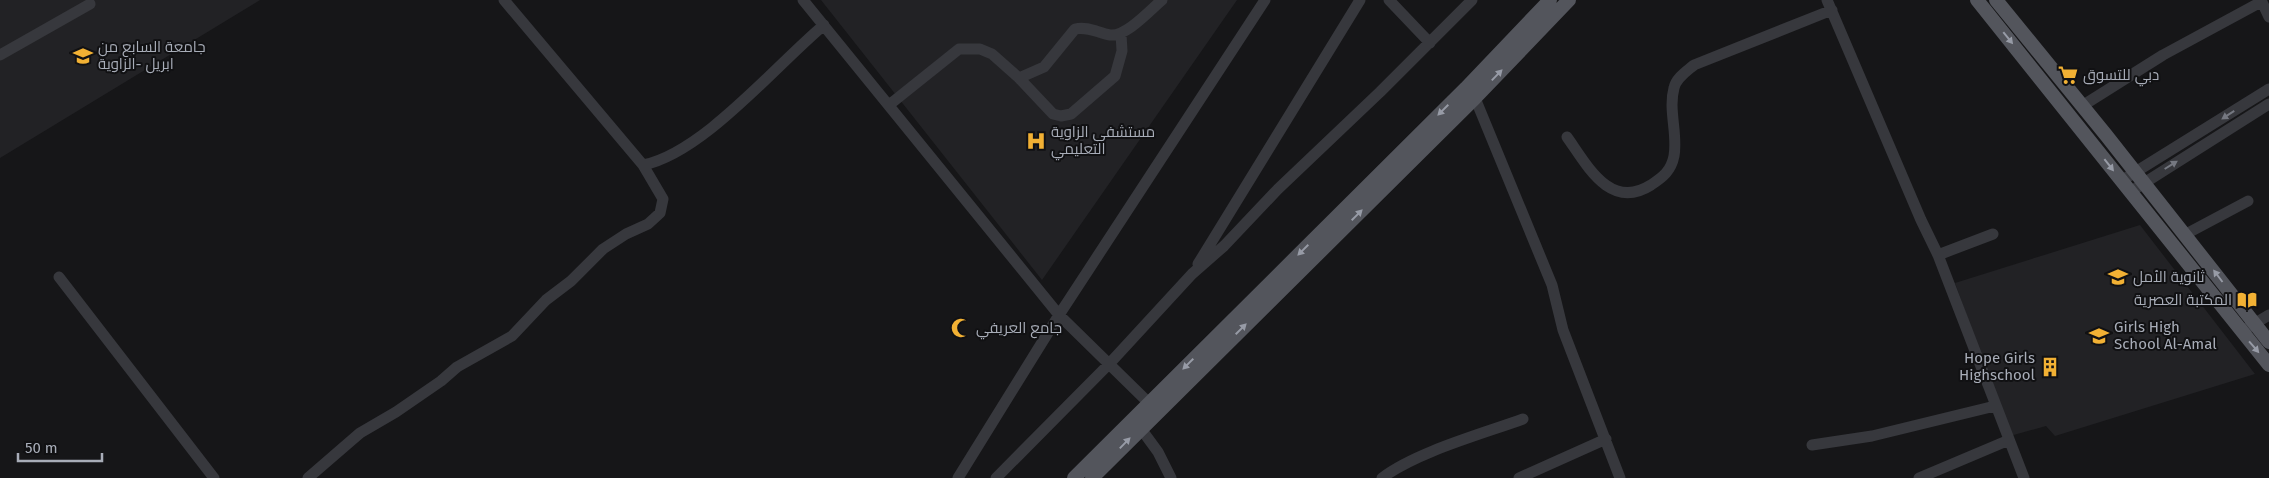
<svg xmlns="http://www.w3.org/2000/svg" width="2269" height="478" viewBox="0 0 2269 478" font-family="'Fira Sans',Cairo,sans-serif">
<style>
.built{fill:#222225}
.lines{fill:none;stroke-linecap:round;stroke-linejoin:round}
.minor{stroke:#37383d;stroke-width:11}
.major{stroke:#53555c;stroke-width:14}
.oneway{fill:#979ba6}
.oneway2{fill:#757881}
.labels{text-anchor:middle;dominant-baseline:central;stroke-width:4;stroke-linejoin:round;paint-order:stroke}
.poi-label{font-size:15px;fill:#a8adb8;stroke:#111113;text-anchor:start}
</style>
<rect width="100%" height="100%" fill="#161618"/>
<path class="built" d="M0 0H260L0 158Z
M821 0H1237L1042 280Z
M2140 225 2255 374 2055 436 2046 426 2010 436 1955 283Z"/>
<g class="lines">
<path class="minor" d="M504 0 643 165C703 153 775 66 824 25
M803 0 1059 315 1155 409
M1389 0 1430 43
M1827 0 1921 220 1938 255 2024 478
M2261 0 2269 17
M0 55 90 4
M1019 78 1053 114 1061 116 1071 114 1115 76 1122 51 1121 34
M1471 94 1475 98 1552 285 1563 330 1620 478
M889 105 959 49H980L992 54 1019 78 1044 67 1075 29C1088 26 1098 33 1110 35 1126 37 1150 10 1162 0
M2082 106 2163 55 2261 2
M1567 137C1587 165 1610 211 1651 185 1663 177 1671 171 1674 156 1678 134 1668 110 1674 88 1676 78 1687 71 1694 65L1832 10
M2121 181 2269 89
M2130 192 2269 104
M2186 234 2248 201
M1938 255 1993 234
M1198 264 1360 0
M59 277 214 478
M2247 328 2269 315
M1136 422 1158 452 1171 478
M1812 445 1872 436 1995 406
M308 478 360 433 396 412 441 381 457 367 512 336 546 300 571 281 603 249 626 234 648 224 660 213 663 199 643 165
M958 478 1059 315 1265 0
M996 478 1110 363 1192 274 1224 246 1278 189 1380 92 1472 0
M1382 478C1416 452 1482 434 1523 419
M1519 478 1606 439
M1919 478 2009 440"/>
<path class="major" d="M1977 0 2269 365
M1996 0 2106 135 2269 342
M1074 478 1466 88 1550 0
M1092 478 1475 98 1569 0"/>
</g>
<defs><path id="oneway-solid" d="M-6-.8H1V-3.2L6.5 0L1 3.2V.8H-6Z" transform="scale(1.25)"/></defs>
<g class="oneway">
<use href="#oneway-solid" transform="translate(2008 38) rotate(51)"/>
<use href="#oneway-solid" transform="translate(1497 75) rotate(-46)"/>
<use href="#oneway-solid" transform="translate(1443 110) rotate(135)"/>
<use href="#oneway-solid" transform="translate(2109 165) rotate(52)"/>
<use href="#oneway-solid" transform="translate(1357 215) rotate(-45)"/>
<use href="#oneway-solid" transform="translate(1303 250) rotate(135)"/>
<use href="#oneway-solid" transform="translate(2218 276) rotate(-127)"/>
<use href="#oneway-solid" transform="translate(1241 329) rotate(-45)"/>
<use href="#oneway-solid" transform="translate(2254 347) rotate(49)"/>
<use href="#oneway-solid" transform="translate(1188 364) rotate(135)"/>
<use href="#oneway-solid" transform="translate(1125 443) rotate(-46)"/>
</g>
<g class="oneway2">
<use href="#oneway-solid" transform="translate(2228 115) rotate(147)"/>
<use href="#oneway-solid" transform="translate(2171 165) rotate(-32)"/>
</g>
<defs>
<symbol id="university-bare" viewBox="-9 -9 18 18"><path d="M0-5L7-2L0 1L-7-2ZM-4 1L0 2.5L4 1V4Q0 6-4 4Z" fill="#f2b134" stroke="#111113" stroke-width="2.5" paint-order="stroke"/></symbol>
<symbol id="supermarket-bare" viewBox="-9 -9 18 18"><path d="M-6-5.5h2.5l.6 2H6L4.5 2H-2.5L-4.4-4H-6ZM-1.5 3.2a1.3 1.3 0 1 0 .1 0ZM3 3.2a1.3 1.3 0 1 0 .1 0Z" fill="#f2b134" stroke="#111113" stroke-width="2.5" paint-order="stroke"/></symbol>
<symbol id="hospital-bare" viewBox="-9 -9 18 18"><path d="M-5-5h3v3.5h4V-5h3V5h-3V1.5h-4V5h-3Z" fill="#f2b134" stroke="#111113" stroke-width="2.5" paint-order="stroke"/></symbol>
<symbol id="school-bare" viewBox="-9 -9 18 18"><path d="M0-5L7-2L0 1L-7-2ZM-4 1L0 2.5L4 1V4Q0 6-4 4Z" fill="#f2b134" stroke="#111113" stroke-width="2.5" paint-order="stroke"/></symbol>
<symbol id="library-bare" viewBox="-9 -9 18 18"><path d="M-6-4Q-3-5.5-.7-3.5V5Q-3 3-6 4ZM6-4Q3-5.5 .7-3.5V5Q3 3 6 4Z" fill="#f2b134" stroke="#111113" stroke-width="2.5" paint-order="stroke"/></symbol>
<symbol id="mosque-bare" viewBox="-9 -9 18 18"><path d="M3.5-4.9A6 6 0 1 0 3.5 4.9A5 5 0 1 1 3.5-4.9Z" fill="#f2b134" stroke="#111113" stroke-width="2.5" paint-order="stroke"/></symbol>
<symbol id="building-bare" viewBox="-9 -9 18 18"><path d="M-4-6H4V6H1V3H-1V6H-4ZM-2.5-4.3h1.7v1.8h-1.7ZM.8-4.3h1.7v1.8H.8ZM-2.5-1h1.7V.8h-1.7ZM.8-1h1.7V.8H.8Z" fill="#f2b134" stroke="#111113" stroke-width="2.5" paint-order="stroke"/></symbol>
</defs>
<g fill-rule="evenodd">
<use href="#university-bare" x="69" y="42" width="28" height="28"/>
<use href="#supermarket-bare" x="2054" y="61" width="28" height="28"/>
<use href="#hospital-bare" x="1022" y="127" width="28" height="28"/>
<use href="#school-bare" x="2104" y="263" width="28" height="28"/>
<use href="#library-bare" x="2233" y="286" width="28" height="28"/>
<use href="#mosque-bare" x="947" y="314" width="28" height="28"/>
<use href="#school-bare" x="2085" y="322" width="28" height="28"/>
<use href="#building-bare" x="2036" y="353" width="28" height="28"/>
</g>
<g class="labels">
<g class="poi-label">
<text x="98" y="47">جامعة السابع من<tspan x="98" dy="17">ابريل -الزاوية</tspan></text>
<text x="2083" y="75">دبي للتسوق</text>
<text x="1051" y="132">مستشفى الزاوية<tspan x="1051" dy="17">التعليمي</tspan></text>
<text x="2133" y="277">ثانوية الأمل</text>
<text x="2232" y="300" text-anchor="end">المكتبة العصرية</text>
<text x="2114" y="327">Girls High<tspan x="2114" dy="17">School Al-Amal</tspan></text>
<text x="976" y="328">جامع العريفي</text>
<text x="2035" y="358" text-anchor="end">Hope Girls<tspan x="2035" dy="17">Highschool</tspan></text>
</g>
</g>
<path d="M18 453v8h84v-8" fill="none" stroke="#a8adb8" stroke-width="2.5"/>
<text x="25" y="453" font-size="15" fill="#a8adb8" stroke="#111113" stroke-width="4" paint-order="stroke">50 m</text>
</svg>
